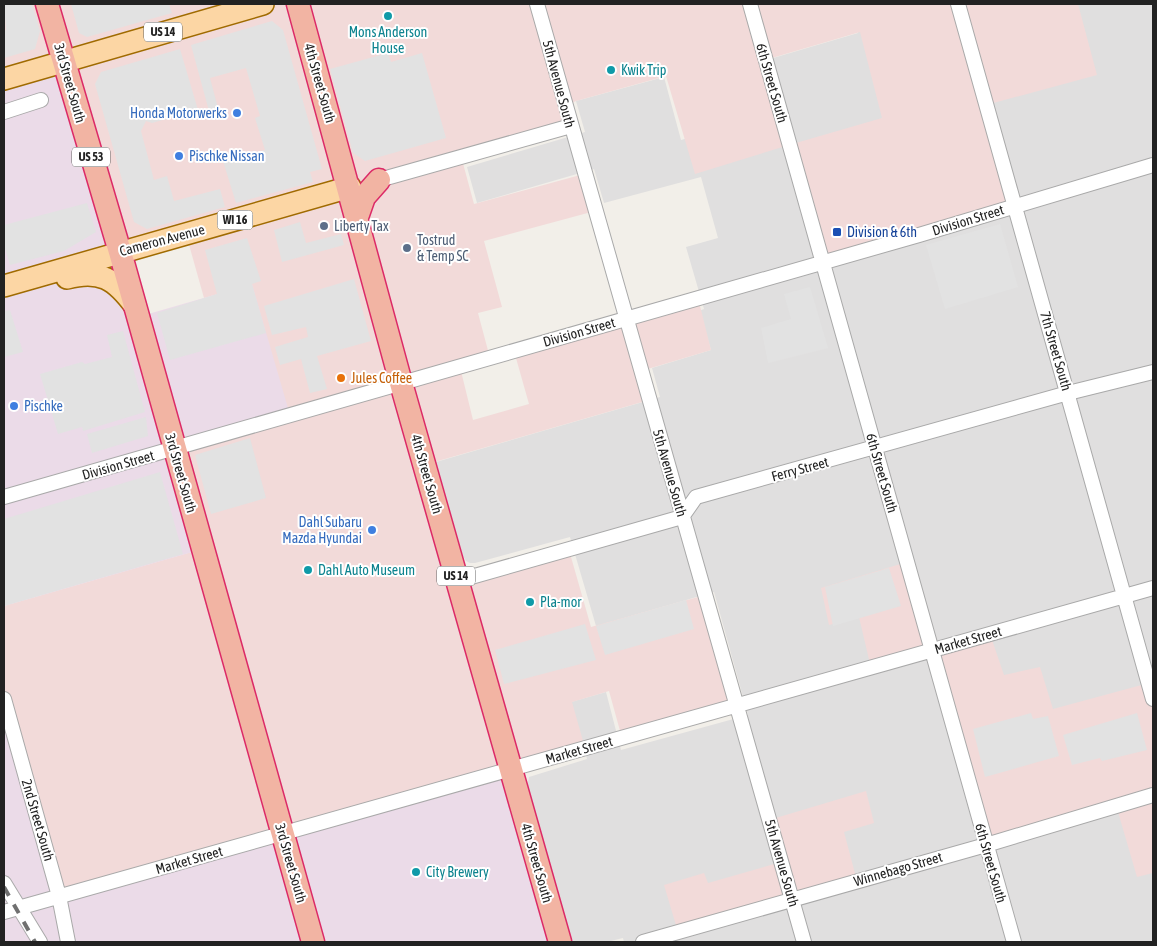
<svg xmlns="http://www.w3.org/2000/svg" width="1157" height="946" viewBox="0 0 1157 946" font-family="'Asap Condensed',sans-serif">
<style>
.residential{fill:#e0dfdf}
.commercial{fill:#f2dad9;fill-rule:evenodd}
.industrial{fill:#ebdbe8}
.parking{fill:#e2e2e2}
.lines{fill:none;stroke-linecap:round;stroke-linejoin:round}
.minor-casing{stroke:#a9a9a9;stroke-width:16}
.primary-casing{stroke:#a06b00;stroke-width:24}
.trunk-casing{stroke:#dc2a67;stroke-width:25}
.minor{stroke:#fff;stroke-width:14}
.primary{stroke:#fcd6a4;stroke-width:21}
.trunk{stroke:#f2b4a3;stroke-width:22}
.rail{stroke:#707070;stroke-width:4;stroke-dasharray:10 10;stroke-linecap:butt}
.culture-dot{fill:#0f9aa8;stroke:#fff;stroke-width:2}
.shop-dot{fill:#3f7fe0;stroke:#fff;stroke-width:2}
.service-dot{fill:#5c6f8a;stroke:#fff;stroke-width:2}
.transit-dot{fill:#1a4fb4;stroke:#fff;stroke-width:2}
.food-dot{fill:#e8710a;stroke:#fff;stroke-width:2}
.labels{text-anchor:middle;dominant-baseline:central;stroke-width:4;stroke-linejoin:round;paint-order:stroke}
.shield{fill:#fff;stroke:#646464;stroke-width:1}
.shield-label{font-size:12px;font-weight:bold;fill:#222}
.culture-label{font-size:14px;fill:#0d838f;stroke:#fff;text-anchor:start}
.street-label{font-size:14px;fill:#222;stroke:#fff}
.shop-label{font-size:14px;fill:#366cbe;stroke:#fff;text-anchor:end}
.service-label{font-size:14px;fill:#4e5e75;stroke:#fff;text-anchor:start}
.transit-label{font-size:14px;fill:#164399;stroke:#fff;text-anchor:start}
.food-label{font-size:14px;fill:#c56008;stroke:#fff;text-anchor:start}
</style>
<rect width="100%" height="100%" fill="#f2efe9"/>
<path class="residential" d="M859 4H1153V942H624L623 938 607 942H570L527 787 529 777 587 759 571 702 606 692 621 750 748 715 714 592 596 626 570 537 475 563H470L466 561 463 556 436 462 660 397 652 368 711 350 699 311 704 309 686 247 718 238 701 177 604 203 594 169 477 203 467 167 585 132 576 101 664 77 681 140 771 115 756 63 858 33Z"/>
<path class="commercial" d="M4 4H1078L1097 75 986 105 1015 205 822 263 789 145 695 174 666 76 576 101 566 106 571 126 461 156 474 204 584 174 595 211 484 241 502 307 478 313 490 358 460 367 473 420 529 404 514 351 698 298 711 350 641 371 649 400 424 465 457 581 569 550 591 627 705 595 736 706 622 738 609 691 572 702 585 748 59 896 4 699V606L202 549 175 448 252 284 204 298 186 234 120 252 4 81ZM860 32 882 118 789 145 765 60Z
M907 562 932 650 990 634 1004 675 1040 667 1053 709 1149 683 1153 699V873L1137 877 1116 805 986 845 932 651 871 668 859 617 829 625 821 588Z
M866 791 874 823 844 832 857 881 678 932 664 885 704 873 708 883 781 862 769 820Z"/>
<path class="industrial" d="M63 62 138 317 252 284 290 415 175 448 203 549 4 606V81Z
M4 699 59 896 510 769 560 942H4Z"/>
<path class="parking" d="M4 4H32L40 31 35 49 4 58V31L6 30Z
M71 4H169L172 13 87 37 79 33Z
M272 21 283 30 322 169 310 172 313 182 236 203 223 161 265 150 255 118 260 116 246 68 210 78 218 108 209 111 191 45Z
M180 49 198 110 152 123 146 121 141 131 154 180 167 176 174 201 220 189 225 207 147 229 134 222 95 84 101 72Z
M388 53 391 62 422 53 446 138 365 161 353 153 330 69Z
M87 203 96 232 64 251 10 265 4 245V225Z
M300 222 306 243 341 234 344 245 282 262 274 230Z
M1000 224 1018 287 945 309 926 245Z
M247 238 261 281 252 284 266 333 170 360 157 313 217 294 205 250Z
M354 279 371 341 317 356 327 389 310 393 301 359 280 365 275 347 308 337 306 327 272 335 264 306Z
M810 287 828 348 768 363 761 328 791 319 784 294Z
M10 310 23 352 4 357V311Z
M123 331 145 412 83 431 82 427 58 434 40 374 82 362 85 364 112 357 107 335Z
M146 417 148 436 92 453 87 434Z
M250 438 266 498 211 514 195 455Z
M160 472 183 554 4 606V519Z
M889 568 901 606 833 626 825 587Z
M686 600 694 629 605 655 596 626Z
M585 624 596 660 504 684 495 650Z
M1031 713 1033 719 1048 716 1059 756 985 777 973 729Z
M1137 713 1147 750 1102 761 1100 758 1072 765 1063 735Z"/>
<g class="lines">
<defs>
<path id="minor" d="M537 4 804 942
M750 4 1014 942
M958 4 1153 699
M4 112 41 100
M379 180 571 126
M4 497 919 235 1153 165
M457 581 682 517 696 497 1068 393 1153 372
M4 699 59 896 68 942
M4 883 40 942
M4 912 1153 588
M643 942 986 845 1153 795"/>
<path id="primary" d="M4 79 263 4
M67 278C100 269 115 279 135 306
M4 286 350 187"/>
<path id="trunk" d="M47 4 120 252 313 942
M298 4 401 383 560 942
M357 217 364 197 379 180"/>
</defs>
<use href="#minor" class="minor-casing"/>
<use href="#primary" class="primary-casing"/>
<use href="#trunk" class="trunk-casing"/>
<use href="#minor" class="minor"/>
<use href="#primary" class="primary"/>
<use href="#trunk" class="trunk"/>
<path class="rail" d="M4 887 35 942"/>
</g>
<g class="culture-dot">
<circle cx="388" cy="16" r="5"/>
<circle cx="611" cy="70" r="5"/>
<circle cx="308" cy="570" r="5"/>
<circle cx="530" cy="602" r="5"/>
<circle cx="416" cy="872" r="5"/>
</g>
<g class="shop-dot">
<circle cx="237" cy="113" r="5"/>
<circle cx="179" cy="156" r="5"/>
<circle cx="14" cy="406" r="5"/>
<circle cx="372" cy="530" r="5"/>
</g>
<g class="service-dot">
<circle cx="324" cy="226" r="5"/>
<circle cx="407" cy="248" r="5"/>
</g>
<rect class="transit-dot" x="832" y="227" width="10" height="10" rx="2.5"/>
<circle class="food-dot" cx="341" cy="378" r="5"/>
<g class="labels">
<g class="shield">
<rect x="144" y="22.5" width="38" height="19" rx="4"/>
<rect x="72" y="147.5" width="38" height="19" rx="4"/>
<rect x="217.5" y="210.5" width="35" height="19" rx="4"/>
<rect x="437" y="566.5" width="38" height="19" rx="4"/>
</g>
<g class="shield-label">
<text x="163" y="32">US 14</text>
<text x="91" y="157">US 53</text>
<text x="235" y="220">WI 16</text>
<text x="456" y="576">US 14</text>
</g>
<g class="culture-label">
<text x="388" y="32" text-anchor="middle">Mons Anderson<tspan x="388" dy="16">House</tspan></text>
<text x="621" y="70">Kwik Trip</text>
<text x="318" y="570">Dahl Auto Museum</text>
<text x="540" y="602">Pla-mor</text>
<text x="426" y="872">City Brewery</text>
</g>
<g class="street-label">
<text transform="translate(70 83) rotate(74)">3rd Street South</text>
<text transform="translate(320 83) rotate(74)">4th Street South</text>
<text transform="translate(772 83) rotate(74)">6th Street South</text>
<text transform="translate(559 84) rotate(75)">5th Avenue South</text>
<text transform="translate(968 220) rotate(-17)">Division Street</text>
<text transform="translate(162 240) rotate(-15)">Cameron Avenue</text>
<text transform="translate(579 332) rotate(-16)">Division Street</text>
<text transform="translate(1056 351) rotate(74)">7th Street South</text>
<text transform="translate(118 465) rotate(-16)">Division Street</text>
<text transform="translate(800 469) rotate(-15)">Ferry Street</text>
<text transform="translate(181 473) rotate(74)">3rd Street South</text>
<text transform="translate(670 473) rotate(74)">5th Avenue South</text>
<text transform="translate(882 473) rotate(74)">6th Street South</text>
<text transform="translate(427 474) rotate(74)">4th Street South</text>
<text transform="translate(968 640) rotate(-16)">Market Street</text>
<text transform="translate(579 750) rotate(-16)">Market Street</text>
<text transform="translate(38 820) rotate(74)">2nd Street South</text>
<text transform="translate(189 860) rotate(-16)">Market Street</text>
<text transform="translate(291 863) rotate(74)">3rd Street South</text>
<text transform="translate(537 863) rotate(74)">4th Street South</text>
<text transform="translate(782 863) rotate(74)">5th Avenue South</text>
<text transform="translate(991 863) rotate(74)">6th Street South</text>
<text transform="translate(898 869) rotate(-16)">Winnebago Street</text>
</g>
<g class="shop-label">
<text x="227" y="113">Honda Motorwerks</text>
<text x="189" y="156" text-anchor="start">Pischke Nissan</text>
<text x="24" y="406" text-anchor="start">Pischke</text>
<text x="362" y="522">Dahl Subaru<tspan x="362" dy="16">Mazda Hyundai</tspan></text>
</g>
<g class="service-label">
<text x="334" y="226">Liberty Tax</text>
<text x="417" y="240">Tostrud<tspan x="417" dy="16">&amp; Temp SC</tspan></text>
</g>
<g class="transit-label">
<text x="847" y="232">Division &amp; 6th</text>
</g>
<g class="food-label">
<text x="351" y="378">Jules Coffee</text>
</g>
</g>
<rect width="1157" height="946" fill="none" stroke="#222222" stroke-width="10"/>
</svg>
